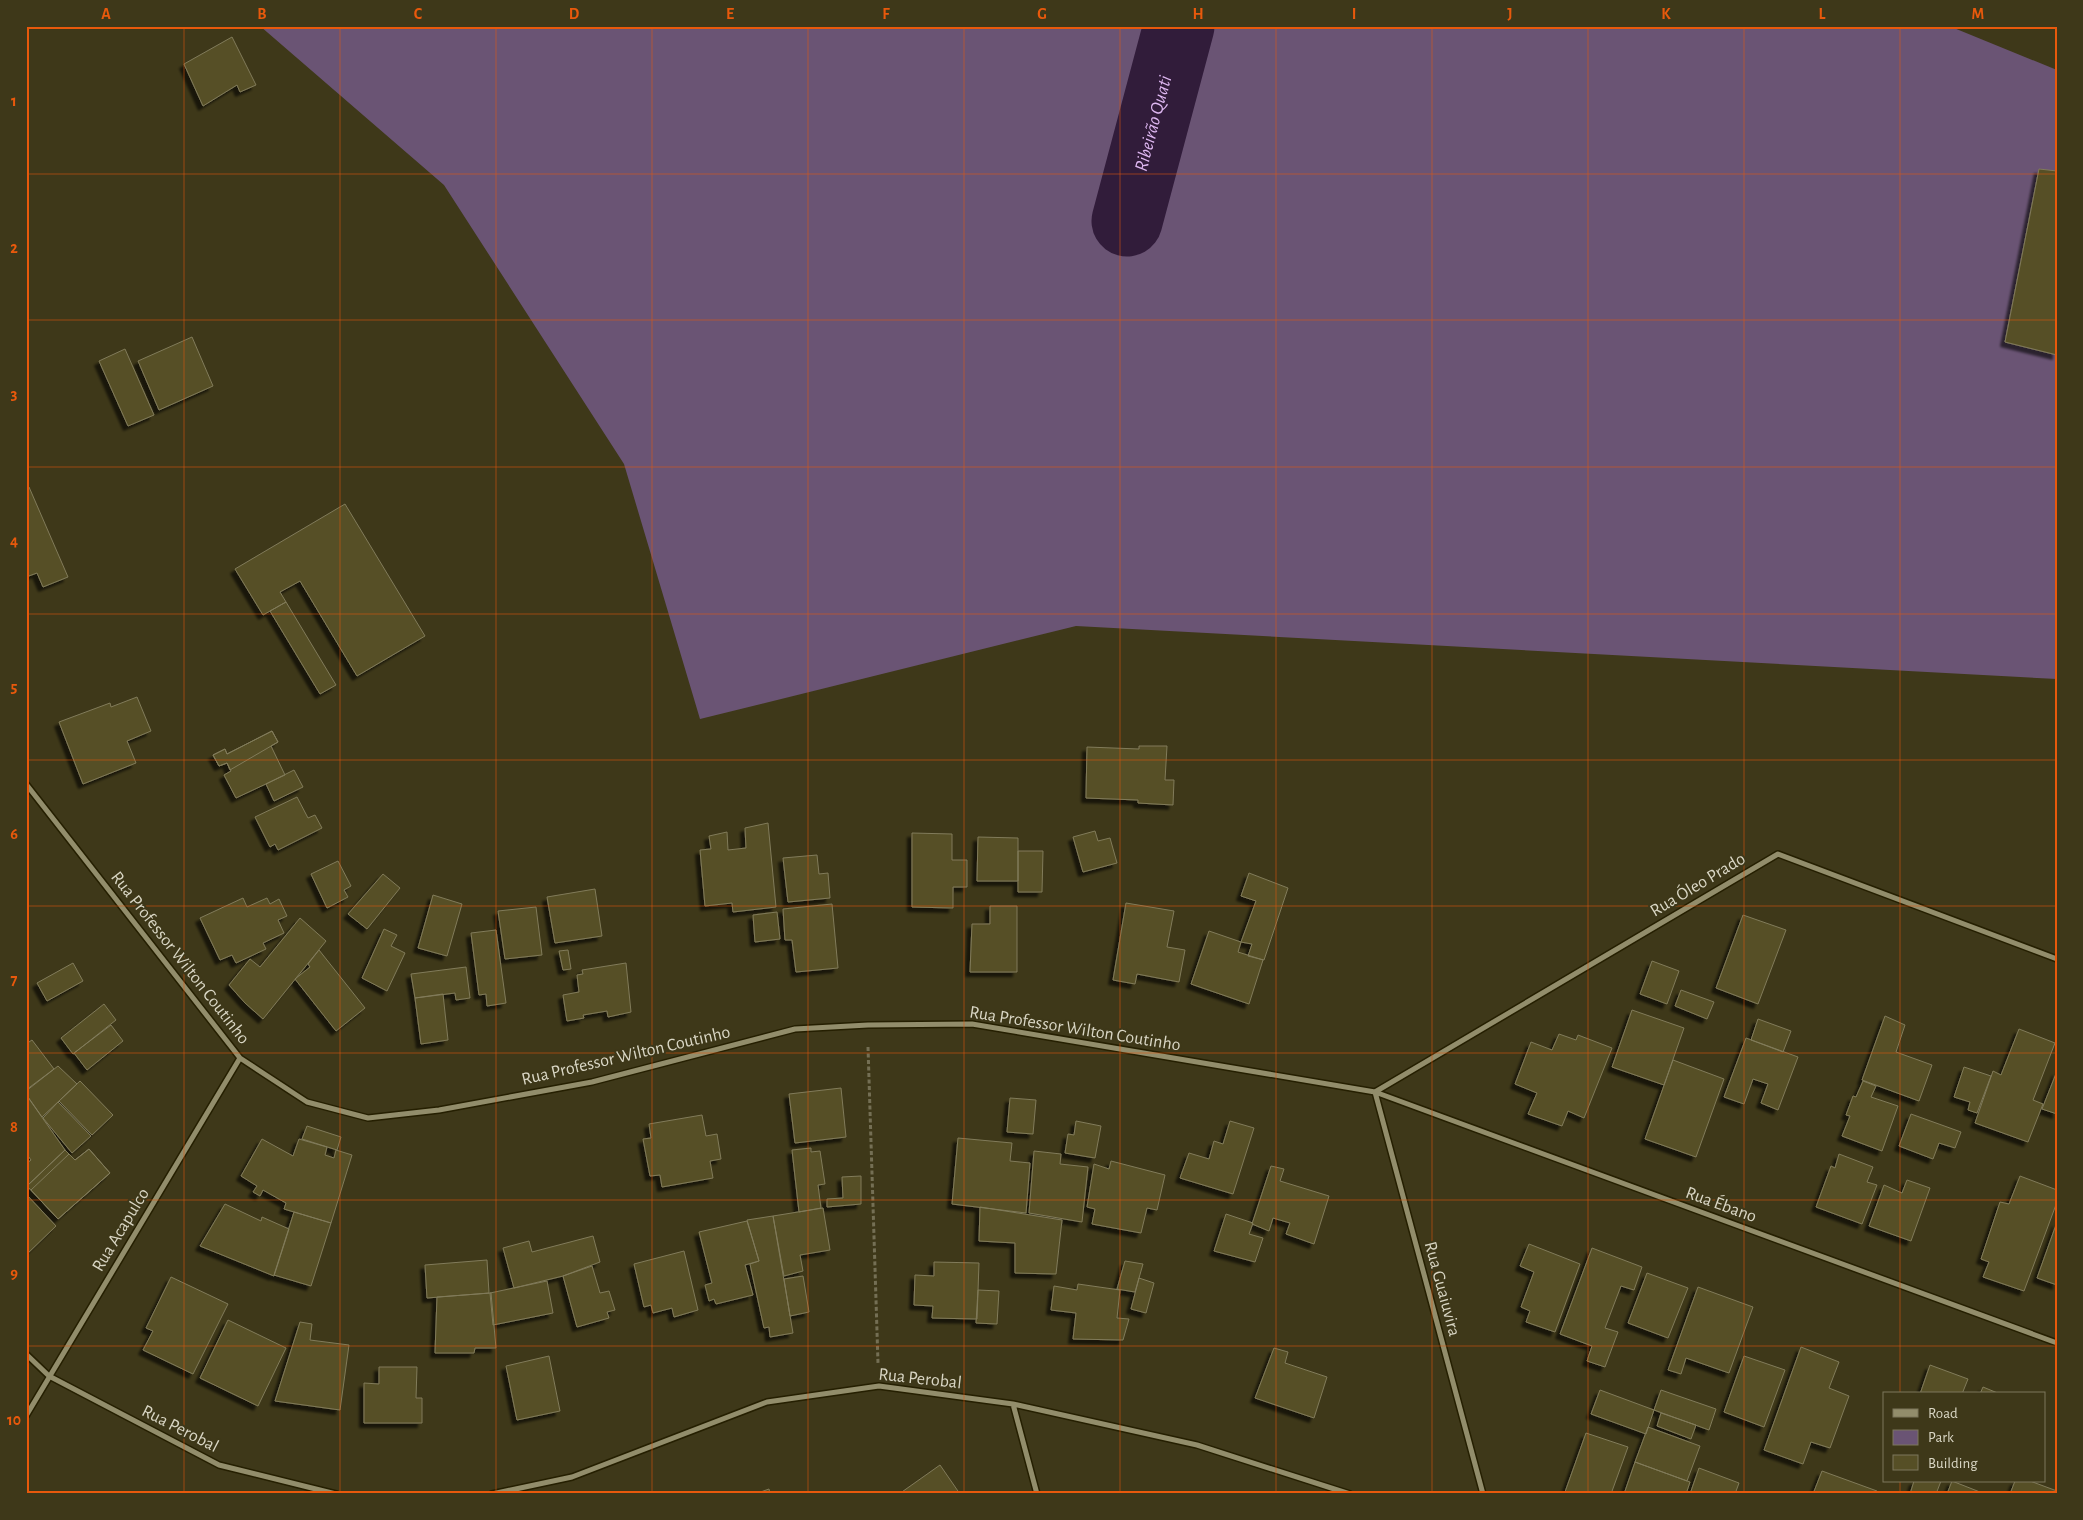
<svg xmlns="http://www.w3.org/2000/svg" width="2083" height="1520" viewBox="0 0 2083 1520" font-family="'Alegreya Sans',sans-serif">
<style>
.green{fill:#6a5474}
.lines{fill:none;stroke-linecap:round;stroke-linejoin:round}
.river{stroke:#311c3a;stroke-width:71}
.building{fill:#564f26;stroke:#817b5a;filter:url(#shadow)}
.street-casing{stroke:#251f01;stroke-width:8}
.path{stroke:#746f54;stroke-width:3;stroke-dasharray:4 2.5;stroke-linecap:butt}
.street{stroke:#928d6b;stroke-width:5}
.grid{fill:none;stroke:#e8590c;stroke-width:1;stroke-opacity:0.55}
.labels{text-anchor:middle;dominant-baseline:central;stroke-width:4;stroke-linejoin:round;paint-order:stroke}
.street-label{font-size:18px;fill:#d9d6c4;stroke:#3e3819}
.water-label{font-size:19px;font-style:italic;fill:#deb7f1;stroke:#3e3819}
.neatline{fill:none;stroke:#e8590c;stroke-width:2}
.grid-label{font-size:16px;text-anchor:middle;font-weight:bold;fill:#e8590c}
</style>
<defs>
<filter id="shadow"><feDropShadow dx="-4.5" dy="4.5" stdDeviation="1" flood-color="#0009"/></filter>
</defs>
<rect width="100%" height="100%" fill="#3e3819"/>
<path class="green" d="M260 26H1949L2057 70V679L1076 626 700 719 624 464 444 185Z"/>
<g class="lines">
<path class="river" id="s1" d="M1127 221 1179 26"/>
</g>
<path class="building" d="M232 37 256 85 240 92 237 85 203 106 184 64Z
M2039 169 2057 171V355L2005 342Z
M192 337 213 386 159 410 138 361Z
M125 349 154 415 128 426 99 361Z
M29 487 68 577 43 587 37 573 26 577V488Z
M345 504 425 636 357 676 300 581 280 592 286 602 263 615 235 569Z
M286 602 336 685 320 694 270 611Z
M137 697 151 731 127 741 136 763 83 784 59 722 110 703 111 707Z
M272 731 278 742 230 770 227 763 219 766 213 755 225 749 227 754Z
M272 731 278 742 271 746 285 775 236 798 224 775 231 771 227 763 219 766 213 755 225 749 227 754Z
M1139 746H1167L1165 780H1174L1173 805 1138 803V800L1086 798 1087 747 1139 749Z
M294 770 303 787 274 801 266 784Z
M297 797 308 818 315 815 322 828 278 850 275 844 270 847 255 817Z
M768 823 776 907 733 912 732 903 705 906 700 850 711 849 709 836 727 832 728 850 746 848 745 828Z
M1095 831 1098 841 1110 838 1117 863 1083 872 1073 837Z
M912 833 952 834V860H967V887H953V908L912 907Z
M978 837 1018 838V881H977Z
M1018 851H1043L1042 892H1018Z
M817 855 819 874 828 873 830 898 788 902 783 858Z
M338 861 351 886 344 890 348 897 327 908 311 874Z
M1249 873 1288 888 1264 960 1248 956 1252 944 1241 942 1256 901 1241 896Z
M383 874 400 888 367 929 348 914Z
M595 889 602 936 555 943 547 897Z
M433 895 462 904 447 956 418 948Z
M243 898 247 907 267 898 270 904 279 899 287 916 278 920 284 933 263 943 266 949 236 963 232 955 220 960 200 918Z
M1126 903 1174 911 1167 947 1185 950 1179 982 1137 974 1135 984 1113 980Z
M832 904 838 968 796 972 792 940H785L783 909Z
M990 906H1017V972H970L972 924H990Z
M536 907 542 955 505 959 498 911Z
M777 912 780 939 755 942 753 915Z
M1743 915 1786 930 1758 1004 1716 988Z
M300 918 326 941 263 1019 245 1003 229 985 250 959 260 967Z
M384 929 397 935 391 946 405 953 387 991 362 978Z
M496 930 506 1003 487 1006 486 994 479 995 471 933Z
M1209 931 1241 942 1238 952 1263 960 1249 1004 1191 984Z
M319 950 365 1008 336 1031 295 979 310 967 308 964Z
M568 950 571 969 563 970 559 951Z
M1652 961 1679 971 1667 1004 1640 994Z
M73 963 83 981 47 1001 37 983Z
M626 963 631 1012 608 1017 607 1011 583 1015 584 1018 567 1021 563 995 579 992 577 975 583 974 582 970Z
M466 967 470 998 456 1000 455 993 415 998 411 974Z
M1681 990 1714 1002 1707 1019 1675 1006Z
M443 994 448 1040 421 1044 415 998Z
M104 1004 116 1020 73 1054 61 1038Z
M1632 1010 1684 1028 1664 1085 1612 1067Z
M1885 1016 1905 1025 1896 1052 1932 1065 1919 1101 1862 1080Z
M1758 1019 1791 1031 1783 1052 1751 1040Z
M111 1025 123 1041 87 1070 74 1053Z
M2019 1029 2055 1043 2033 1100 2043 1104 2028 1142 1975 1123 1993 1071 2001 1075Z
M1559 1034 1576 1040 1578 1035 1612 1048 1584 1118 1568 1111 1562 1126 1528 1114 1537 1093 1515 1084 1531 1042 1552 1050Z
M1746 1038 1798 1057 1778 1110 1761 1103 1768 1084 1753 1079 1744 1104 1724 1097Z
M32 1040 54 1069 26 1090V1044Z
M1673 1060 1724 1079 1696 1157 1645 1139Z
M58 1066 77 1084 42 1117 26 1094V1091Z
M1964 1067 1991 1076 1977 1113 1968 1110 1970 1102 1954 1097Z
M2057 1071V1114L2042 1109Z
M80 1081 113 1115 92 1135 59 1101Z
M1863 1081 1876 1086 1871 1097 1898 1106 1882 1151 1842 1136 1850 1116 1846 1115 1853 1096 1856 1097Z
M841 1088 846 1137 795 1143 789 1094Z
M27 1096 65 1150 27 1186 26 1164 31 1160 26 1153Z
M1010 1098 1036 1100 1033 1134 1007 1132Z
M58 1102 91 1136 72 1153 43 1118Z
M1911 1114 1961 1132 1955 1148 1939 1143 1933 1159 1899 1146Z
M702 1115 706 1136 717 1134 721 1159 710 1161 713 1178 662 1187 660 1175 650 1176 643 1139 651 1138 649 1124Z
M1076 1121 1101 1126 1095 1158 1065 1153 1068 1134 1074 1135Z
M1230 1121 1254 1128 1233 1194 1180 1178 1189 1153 1209 1159 1214 1141 1223 1144Z
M307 1126 341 1137 337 1150 302 1139Z
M958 1138 1012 1143 1010 1161 1030 1163 1026 1213 952 1204Z
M262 1139 293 1156 299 1139 327 1147 325 1155 334 1158 336 1150 352 1155 331 1223 284 1209 286 1203 263 1190 260 1196 253 1192 257 1186 241 1176Z
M811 1148V1152L820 1151 825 1184 818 1185 821 1208 799 1212 792 1150Z
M89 1149 110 1173 58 1219 31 1190 69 1154 75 1160Z
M89 1149 110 1173 58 1219 27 1186 65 1150 75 1160Z
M1034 1151 1061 1154 1060 1164 1088 1167 1082 1222 1029 1213Z
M1839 1154 1873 1167 1867 1182 1877 1185 1862 1224 1816 1207 1831 1166 1835 1168Z
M1111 1161 1165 1175 1157 1210 1147 1208 1141 1233 1092 1224 1095 1209 1087 1207 1094 1164 1109 1169Z
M1271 1166 1284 1169 1280 1181 1329 1196 1314 1244 1286 1234 1290 1223 1273 1218 1269 1231 1252 1224Z
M861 1176V1204L827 1207V1199L843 1198 842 1177Z
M2020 1176 2057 1190V1202L2024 1291 1983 1277 1989 1262 1981 1259 2000 1202 2009 1204Z
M1907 1180 1930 1188 1911 1241 1869 1226 1884 1185 1902 1193Z
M26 1194 56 1226 26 1255Z
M225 1204 261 1221 262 1217 289 1229 274 1276 200 1246Z
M980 1207 1062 1220 1056 1274 1015 1273V1243L979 1241Z
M823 1208 830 1250 800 1255 803 1271 784 1276 773 1216Z
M294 1212 331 1223 311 1286 274 1275Z
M1226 1214 1253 1223 1249 1234 1263 1238 1255 1262 1214 1251Z
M773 1216 793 1333 770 1337 769 1327 764 1328 750 1264 759 1261 747 1220Z
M747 1221 759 1261 745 1265 753 1295 716 1304 714 1299 709 1301 705 1285 712 1283 699 1232Z
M2057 1222V1285L2037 1278Z
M593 1236 600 1262 563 1276 514 1288 503 1248 529 1241 532 1252Z
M1529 1244 1580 1264 1555 1332 1526 1322 1530 1311 1521 1307 1534 1272 1520 1266Z
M1592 1248 1642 1267 1634 1290 1621 1286 1605 1328 1618 1332 1605 1367 1587 1361 1592 1346 1560 1334Z
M684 1251 698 1310 674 1317 672 1308 653 1313 651 1305 644 1307 634 1264Z
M487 1260 489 1293 427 1298 425 1265Z
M1125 1261 1143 1264 1135 1292 1117 1289Z
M934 1262 979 1263 977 1319 932 1318 933 1306 914 1305 915 1275 934 1276Z
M592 1266 600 1293 609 1291 615 1310 607 1312 609 1318 577 1327 563 1276Z
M1647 1273 1688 1288 1668 1338 1628 1323Z
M803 1276 809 1312 790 1316 784 1279Z
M171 1277 228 1304 193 1374 143 1350 153 1331 146 1328Z
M1139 1278 1154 1283 1146 1313 1131 1309Z
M547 1281 553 1313 493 1325 490 1293Z
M1078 1284 1120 1290 1117 1318 1129 1319 1123 1340 1073 1339 1076 1313 1051 1310 1054 1286 1077 1290Z
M1698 1287 1753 1307 1729 1373 1686 1358 1681 1374 1668 1370Z
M978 1290 999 1291 997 1324 976 1323Z
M491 1293 496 1348H475L474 1353H435L437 1297Z
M228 1320 286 1348 258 1406 200 1378Z
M300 1322 312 1324 310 1340 349 1345 340 1410 275 1401Z
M1801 1347 1839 1362 1829 1388 1849 1396 1830 1448 1811 1442 1803 1464 1764 1450Z
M1274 1348 1288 1352 1285 1363 1327 1377 1314 1418 1255 1398Z
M549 1356 560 1411 517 1420 506 1366Z
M1744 1356 1785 1370 1764 1427 1724 1412Z
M1930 1365 1968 1379 1962 1394H1920Z
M379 1367H417L416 1398H422V1423H364V1383L379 1384Z
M1983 1387 2000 1394H1980Z
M1600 1390 1654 1410 1646 1434 1591 1414Z
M1661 1390 1716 1409 1709 1430 1654 1410Z
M1661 1413 1696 1425 1691 1439 1657 1426Z
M1648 1427 1700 1446 1687 1481 1635 1462Z
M1586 1433 1628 1447 1611 1494 1565 1492Z
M1635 1462 1690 1482 1686 1494H1624Z
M940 1465 960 1494H899Z
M1699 1468 1739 1483 1735 1494H1690Z
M1822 1471 1877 1491 1876 1494H1813Z
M1914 1481H1941L1936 1494H1910Z
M1952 1481 1985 1494H1947Z
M2015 1481H2030L2057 1491V1494H2010Z
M769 1489 770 1494H755Z"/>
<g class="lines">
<defs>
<path id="street" d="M26 784 240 1058 307 1102 368 1118 439 1110 592 1082 795 1029 868 1025 972 1024 1375 1092 2057 1343
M1375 1092 1778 854 2057 959
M1375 1092 1483 1494
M26 1354 49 1376 219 1465 336 1494
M1013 1404 1037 1494
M26 1416 240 1058
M492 1494 572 1477 767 1402 879 1386 1013 1404 1197 1445 1350 1494"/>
</defs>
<use href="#street" class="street-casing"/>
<path class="path" d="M868 1047 878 1363"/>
<use href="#street" class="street"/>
</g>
<path class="grid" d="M184 26V1494M340 26V1494M496 26V1494M652 26V1494M808 26V1494M964 26V1494M1120 26V1494M1276 26V1494M1432 26V1494M1588 26V1494M1744 26V1494M1900 26V1394M26 174H2057M26 320H2057M26 467H2057M26 614H2057M26 760H2057M26 906H2057M26 1053H2057M26 1200H2057M26 1346H2057M1900 1481V1494"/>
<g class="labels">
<g class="street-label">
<text transform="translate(1698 885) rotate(-31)">Rua Óleo Prado</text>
<text transform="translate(180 958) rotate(52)">Rua Professor Wilton Coutinho</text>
<text transform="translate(1075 1029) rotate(9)">Rua Professor Wilton Coutinho</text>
<text transform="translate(626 1056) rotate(-13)">Rua Professor Wilton Coutinho</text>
<text transform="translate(1721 1205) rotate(20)">Rua Ébano</text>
<text transform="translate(121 1230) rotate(-59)">Rua Acapulco</text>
<text transform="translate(1442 1289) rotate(75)">Rua Guaiuvira</text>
<text transform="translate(920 1379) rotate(6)">Rua Perobal</text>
<text transform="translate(180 1429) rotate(27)">Rua Perobal</text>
</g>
<g class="water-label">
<text stroke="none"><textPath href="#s1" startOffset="101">Ribeirão Quati</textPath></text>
</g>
</g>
<rect width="2083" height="1520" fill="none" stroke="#3e3819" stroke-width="55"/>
<rect x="1883" y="1392" width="162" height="90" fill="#3e3819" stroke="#7c775d"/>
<rect x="1893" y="1409" width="25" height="8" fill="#928d6b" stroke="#7c775d"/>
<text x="1928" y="1418" font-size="15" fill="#d9d6c4">Road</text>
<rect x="1893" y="1430" width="25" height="15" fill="#6a5474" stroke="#7c775d"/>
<text x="1928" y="1442" font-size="15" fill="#d9d6c4">Park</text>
<rect x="1893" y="1455" width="25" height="15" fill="#564f26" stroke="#7c775d"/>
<text x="1928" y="1468" font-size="15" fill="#d9d6c4">Building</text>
<rect x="28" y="28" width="2028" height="1464" class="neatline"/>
<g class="grid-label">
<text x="106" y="19">A</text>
<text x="262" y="19">B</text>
<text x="418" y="19">C</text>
<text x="574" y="19">D</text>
<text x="730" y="19">E</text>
<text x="886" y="19">F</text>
<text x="1042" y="19">G</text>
<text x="1198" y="19">H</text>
<text x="1354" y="19">I</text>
<text x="1510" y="19">J</text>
<text x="1666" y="19">K</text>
<text x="1822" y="19">L</text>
<text x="1978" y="19">M</text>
<text x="14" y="106">1</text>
<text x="14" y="253">2</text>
<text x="14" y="399">3</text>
<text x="14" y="546">4</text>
<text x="14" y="692">5</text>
<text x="14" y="839">6</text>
<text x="14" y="985">7</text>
<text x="14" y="1132">8</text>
<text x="14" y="1278">9</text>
<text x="14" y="1425">10</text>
</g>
</svg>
